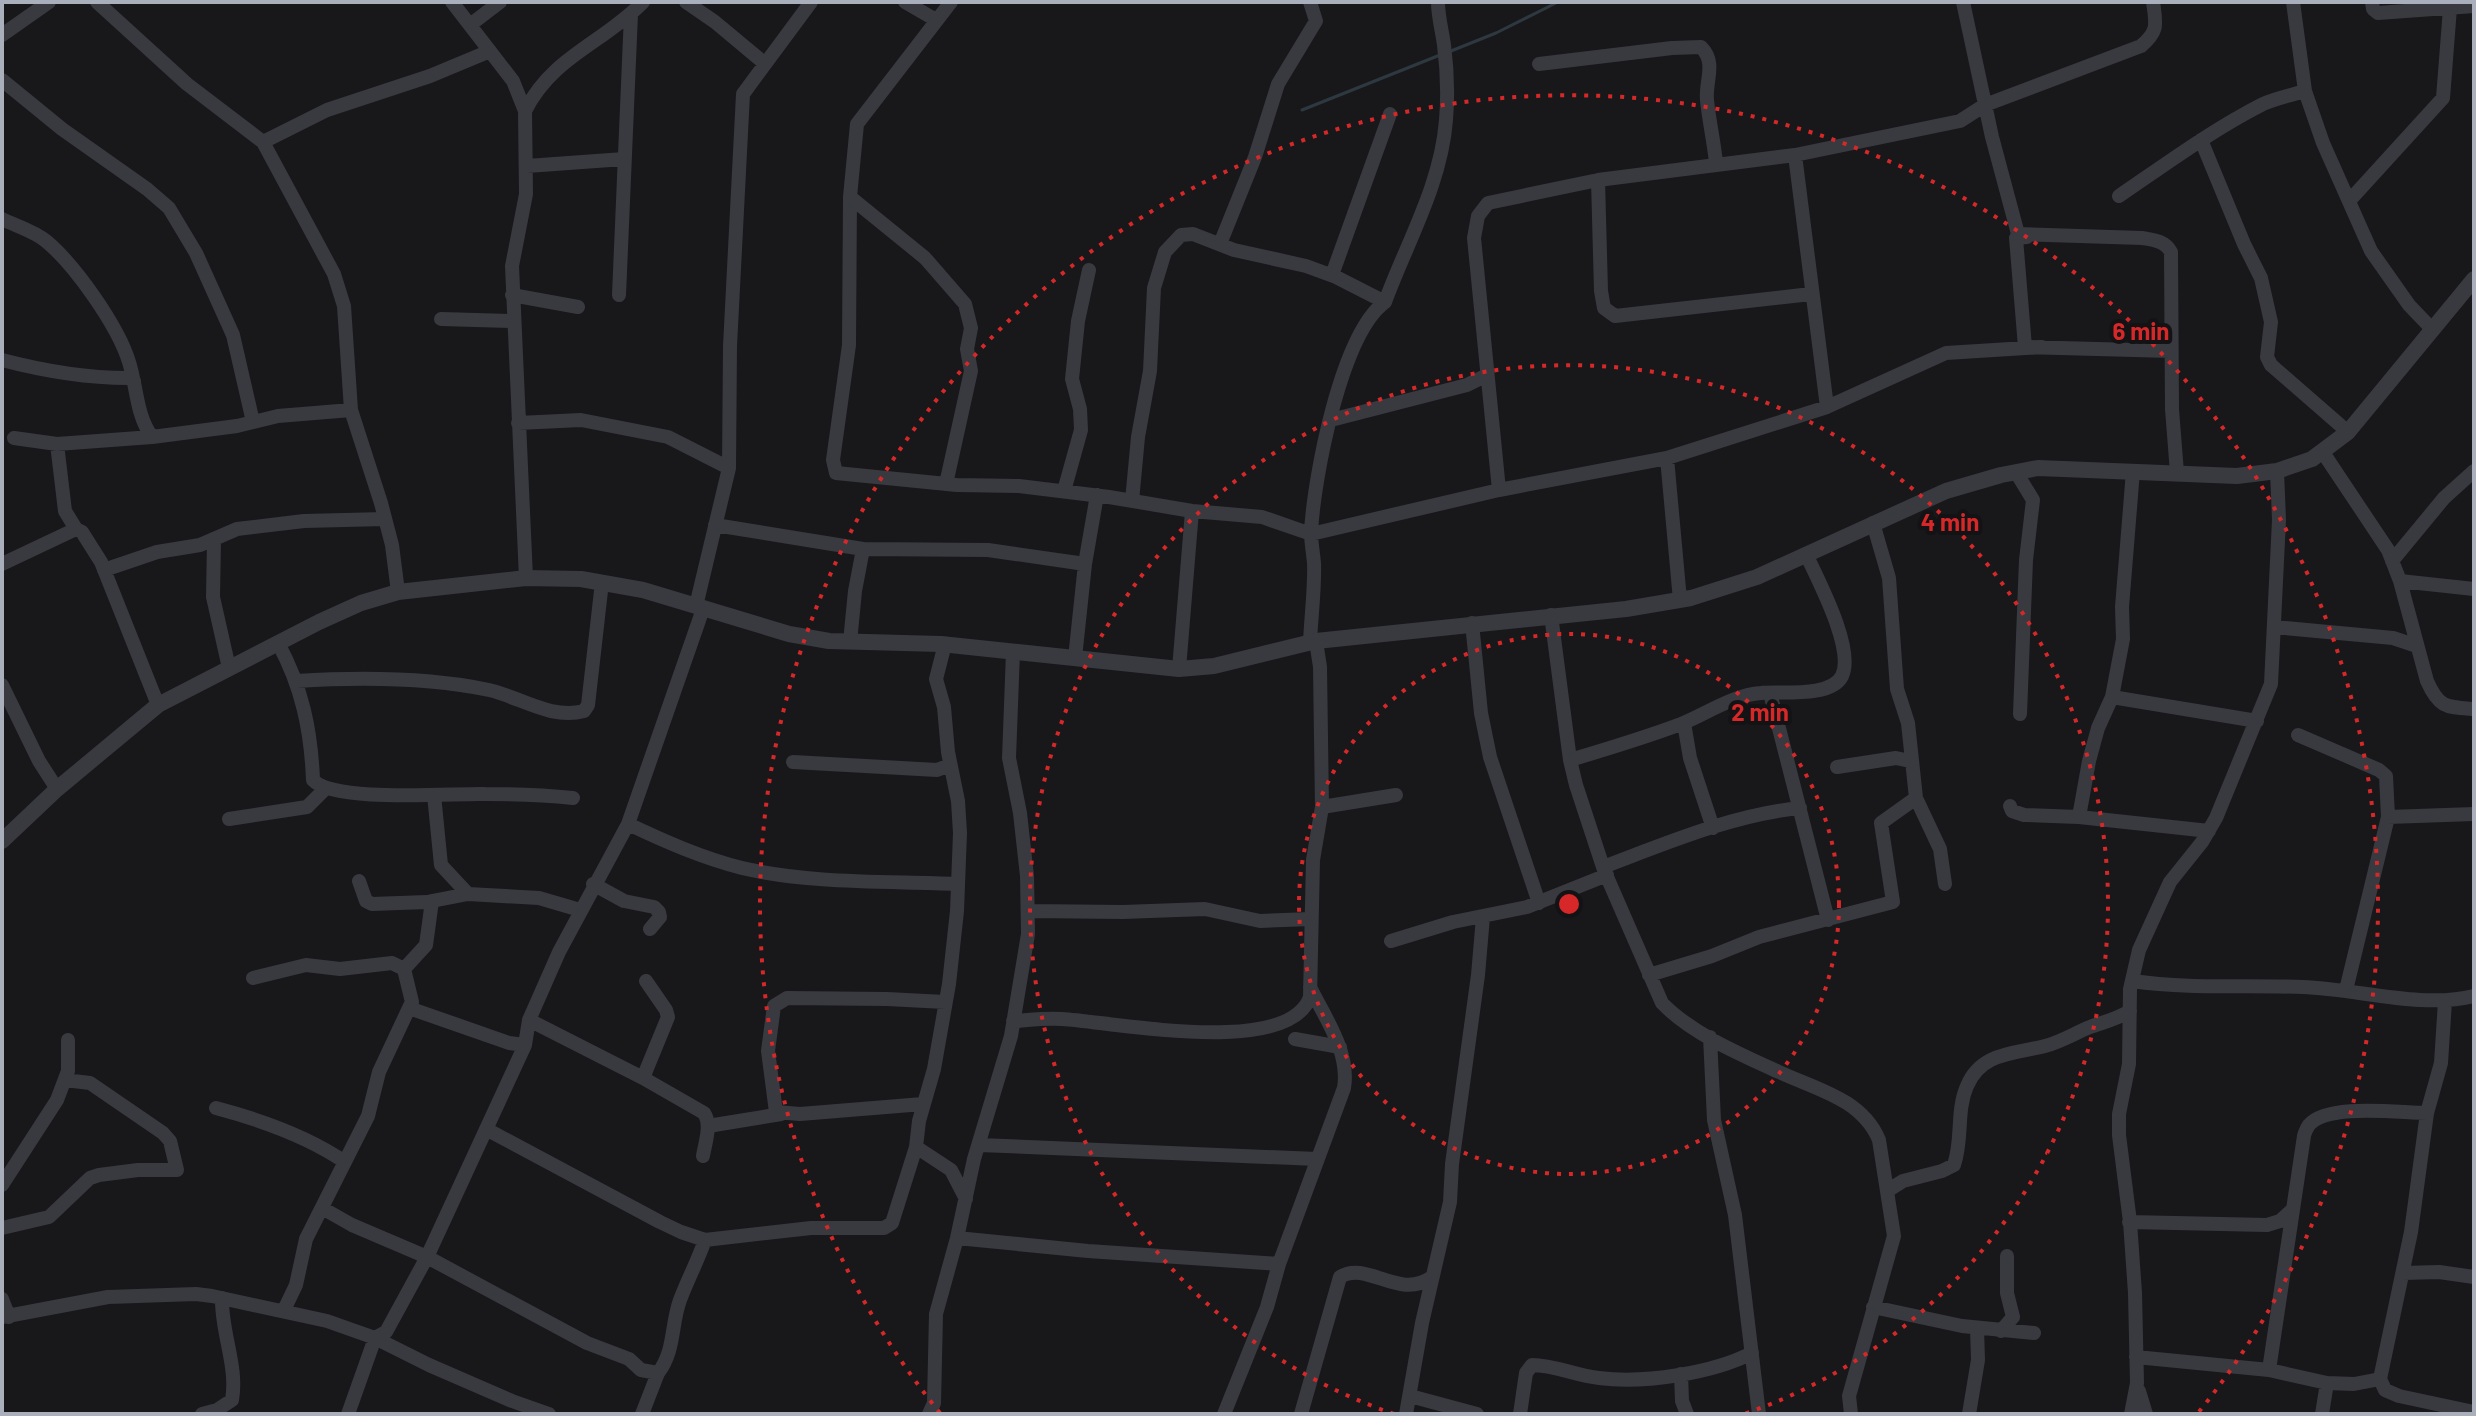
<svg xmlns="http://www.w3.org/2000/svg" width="2476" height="1416" viewBox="0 0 2476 1416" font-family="Barlow,sans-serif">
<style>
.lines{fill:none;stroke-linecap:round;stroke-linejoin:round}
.stream{stroke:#2d3840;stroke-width:3}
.minor{stroke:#393a40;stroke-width:14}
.tertiary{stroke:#393a40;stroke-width:16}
.ring{fill:none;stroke:#d62828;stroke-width:4;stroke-dasharray:4 8}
.centre{fill:#d62828;stroke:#131316;stroke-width:4}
.ring-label{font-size:24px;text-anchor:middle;font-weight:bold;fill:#d62828;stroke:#131316;stroke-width:8;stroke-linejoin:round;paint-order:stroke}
</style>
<rect width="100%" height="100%" fill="#18181b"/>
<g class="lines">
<path class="stream" d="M1451 51 1496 33 1558 2
M1302 110 1440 55"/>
<path class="minor" d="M97 2 187 84 263 142
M452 2 513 81 525 111 526 194 512 266 526 578
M686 2 715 22 764 63
M905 2 936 20
M951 2 857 124 850 197 849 345 833 460 836 473 957 485 1019 486 1109 497 1192 511 1262 517 1311 534 1499 490 1667 458 1827 407 1946 353 2042 347
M1963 2 1992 137 2018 234 2142 238C2154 240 2165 241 2171 252L2172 409 2177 473
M2293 2 2305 91 2323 143 2371 251 2409 305 2431 328
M2372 2 2373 9 2378 13 2474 6
M470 25 500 2
M2 35 49 2
M1539 64 1672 48 1701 47C1717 63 1705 81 1707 100 1709 121 1714 142 1716 163
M2 80 62 129 147 189 169 208 196 253 233 335 253 422
M525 111C553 56 602 44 643 2
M2201 140 2244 244 2261 278 2271 322 2267 357 2271 365 2348 432
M1795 155 1827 407
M527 166 624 159
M1598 180 1601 291 1604 308 1615 316 1811 294
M2119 196C2166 164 2212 130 2263 104 2276 98 2292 95 2305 91
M850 197 925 258 965 304 971 328 967 349 971 371 946 484
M2350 200 2443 98 2450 8
M2 219C16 226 34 231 46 241 75 265 118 326 129 362 137 387 136 415 152 437
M2027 237 2016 238 2025 347 2171 351
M1220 244 1255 157 1278 84 1316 21 1310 2
M1332 275 1390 114
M512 295 578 307
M619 295 631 14
M441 319 513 321
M2 360C44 371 84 378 128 378L134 381
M1331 420 1467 385 1487 375
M518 423 581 420 668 437 729 468
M14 438 57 444 152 437 237 426 278 416 351 410
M57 444 65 511 76 529
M2322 451 2388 550 2400 581 2427 681C2439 708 2446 707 2474 709
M1667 458 1680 600
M2016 472 2033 500 2026 560 2020 714
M1499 490 1474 238 1478 216 1488 203 1598 180 1795 155 1960 121 1985 105 2141 46C2159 31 2156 24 2153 2
M1064 491 1081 430 1080 409 1072 379 1078 321 1089 270
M1132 501 1138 437 1150 371 1154 288 1165 252 1181 235 1193 234 1234 250 1306 266 1336 277 1385 302
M1873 523 1889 578 1897 689 1908 723 1916 798 1940 849 1945 884
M715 525 863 549 988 550 1085 564
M214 540 213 597 229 668
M2392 561 2444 498 2474 471
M2 564 76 529 82 532 101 562 158 705
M104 570 157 552 200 545 237 529 304 521 385 519
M2400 581 2474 589
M398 592 392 545 381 503 351 410 344 306 334 274 263 142 327 110 430 76 490 51
M696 606 729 468 730 346 743 94 811 2
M1551 615 1570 760 1576 785 1604 870 1662 1003C1692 1034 1740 1054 1779 1072 1816 1089 1862 1099 1879 1140L1894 1236 1849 1396 1851 1414
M1472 623 1481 713 1490 757 1539 903
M2274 627 2393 638 2417 646
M850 642 855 591 863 549
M278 643C302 687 311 730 313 780 334 803 452 793 485 794 515 794 544 795 573 798
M1310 643C1311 616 1315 589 1314 563 1313 552 1311 542 1311 532 1314 477 1341 334 1385 302 1407 242 1441 185 1446 120 1448 96 1447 68 1444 45 1442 30 1438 17 1438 2
M1075 658 1085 564 1097 495
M1179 669 1192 511
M297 681C361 677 426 677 489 690 520 697 551 720 584 711L588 705 602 582
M2 685 39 761 57 789
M1770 693 1828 920
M2112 697 2257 721
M1684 723 1690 758 1713 828
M2298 735 2379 770 2386 776 2388 817 2346 990
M1570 760C1607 749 1644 738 1681 724 1706 714 1733 695 1761 693 1780 691 1831 698 1842 676 1855 649 1818 580 1806 554
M793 762 937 770 950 765
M1837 767 1896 758 1910 761
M434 795 441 865 468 894
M2010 806 2012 811 2024 815 2079 817 2209 831
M1322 807 1396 795
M2079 817 2089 761 2098 728 2112 697 2123 639 2122 607 2133 471
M2388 817 2474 814
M229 819 307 807 325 789
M628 824C664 841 702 858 742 868 812 884 885 881 956 884
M1603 867C1667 843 1732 815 1800 808
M359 881 366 901 372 904 427 902 468 894 539 898 580 910
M593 884 624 901 654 907 659 912 660 917 650 929
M432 901 426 945 404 969 412 1002 409 1008 509 1043 525 1045
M1028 911 1123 912 1205 909 1260 921 1311 919
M1391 941 1453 922 1527 907 1607 875
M1649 975 1712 956 1759 937 1893 902 1881 823 1916 798
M253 978 306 965 340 969 392 963 404 969
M2132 981C2189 989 2246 985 2303 987 2358 989 2422 1009 2474 996
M2445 1001 2441 1063 2427 1113 2411 1232 2380 1379 2385 1390 2399 1396 2474 1412
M529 1020 643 1078 704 1113C712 1125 705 1143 703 1156
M1013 1021C1029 1020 1046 1018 1062 1019 1114 1022 1288 1058 1310 997L1313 860 1322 807 1320 667 1316 641
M1710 1037 1714 1120 1735 1215 1759 1414
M1295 1039 1340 1047
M643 1078 668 1017 666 1010 646 981
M923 1104 800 1114 776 1112 768 1051 774 1006 787 998 887 999 945 1002
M216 1108C261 1120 307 1136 345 1162
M708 1126 781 1114
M486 1129 660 1222 681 1232 705 1240 811 1228H884L892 1223 916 1147 919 1121 934 1069 949 984 957 911 960 833 958 801 948 752 944 707 936 679 945 644
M979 1145 1317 1159
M916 1147 951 1170 966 1199
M2 1185 57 1100 68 1071V1040
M1887 1191 1903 1181 1942 1171 1954 1165C1963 1139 1956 1111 1967 1086 1981 1052 2014 1054 2045 1046 2061 1042 2075 1033 2090 1027 2104 1022 2117 1019 2130 1011
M322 1208 352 1225 427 1257 587 1343 629 1359 641 1370 658 1373C675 1352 671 1324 680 1300 688 1279 698 1260 705 1240
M2129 1222 2267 1225 2280 1221 2291 1211
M2 1228 49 1217 90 1178 99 1175 138 1170H177L170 1141 163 1133 90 1083 65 1080
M957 1238 1088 1251 1279 1264
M2403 1273 2439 1272 2474 1277
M2 1299 9 1317
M1873 1307 1962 1326 2034 1333
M284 1310 296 1285 306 1239 368 1116 379 1072 409 1008
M2 1317 108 1297 196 1294 212 1296 327 1321 375 1338 429 1365 512 1401 549 1414
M2001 1331 2013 1317 2007 1293V1256
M2136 1357 2269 1370 2327 1383 2354 1384 2380 1379
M2269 1370 2304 1136C2304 1134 2308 1126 2309 1125 2328 1103 2399 1113 2427 1113
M1681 1374 1682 1401 1687 1414
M2139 1391 2146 1414
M1410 1396 1477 1414
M202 1414 217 1410 232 1400C238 1366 221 1332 222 1298
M348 1414 375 1338 386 1332 427 1257 525 1045 529 1020 559 952 628 824 703 609
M642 1414 658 1373
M929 1414 934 1403 936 1314 957 1238 974 1159 1011 1036 1028 934 1027 876 1020 813 1009 758 1013 652
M1224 1414 1267 1307 1279 1264 1344 1088C1350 1052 1325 1018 1310 987
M1301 1414 1340 1277C1368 1260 1398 1301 1432 1277
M1406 1414 1422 1323 1450 1202 1452 1164 1478 975 1483 917
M1520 1414 1526 1373 1532 1365C1555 1365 1576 1376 1599 1378 1644 1384 1713 1373 1752 1353
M1969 1414 1978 1360 1977 1328
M2131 1414 2137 1383 2135 1293 2130 1222 2119 1135V1114L2129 1064 2130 989 2139 950 2170 882 2202 842 2216 818 2271 684 2279 520 2277 471
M2322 1414 2327 1383"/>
<path class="tertiary" d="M2 841 57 789 158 705 319 622 361 603 398 592 526 578 581 579 643 590 789 634 829 641 941 644 1179 669 1214 666 1316 641 1626 609 1691 598 1757 577 1946 491 2001 475 2038 468 2237 476 2277 471 2312 459 2348 432 2474 279"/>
</g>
<g class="ring">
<circle cx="1569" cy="904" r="270"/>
<path d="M1394 1414A539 539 0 1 1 1744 1414"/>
<path d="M940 1413A809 809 0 1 1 2198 1413"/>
</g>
<circle cx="1569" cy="904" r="12" class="centre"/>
<g class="ring-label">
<text x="2141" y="340">6 min</text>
<text x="1950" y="531">4 min</text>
<text x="1760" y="721">2 min</text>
</g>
<rect width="2476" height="1416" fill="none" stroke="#aab0bb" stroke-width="8"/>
</svg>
